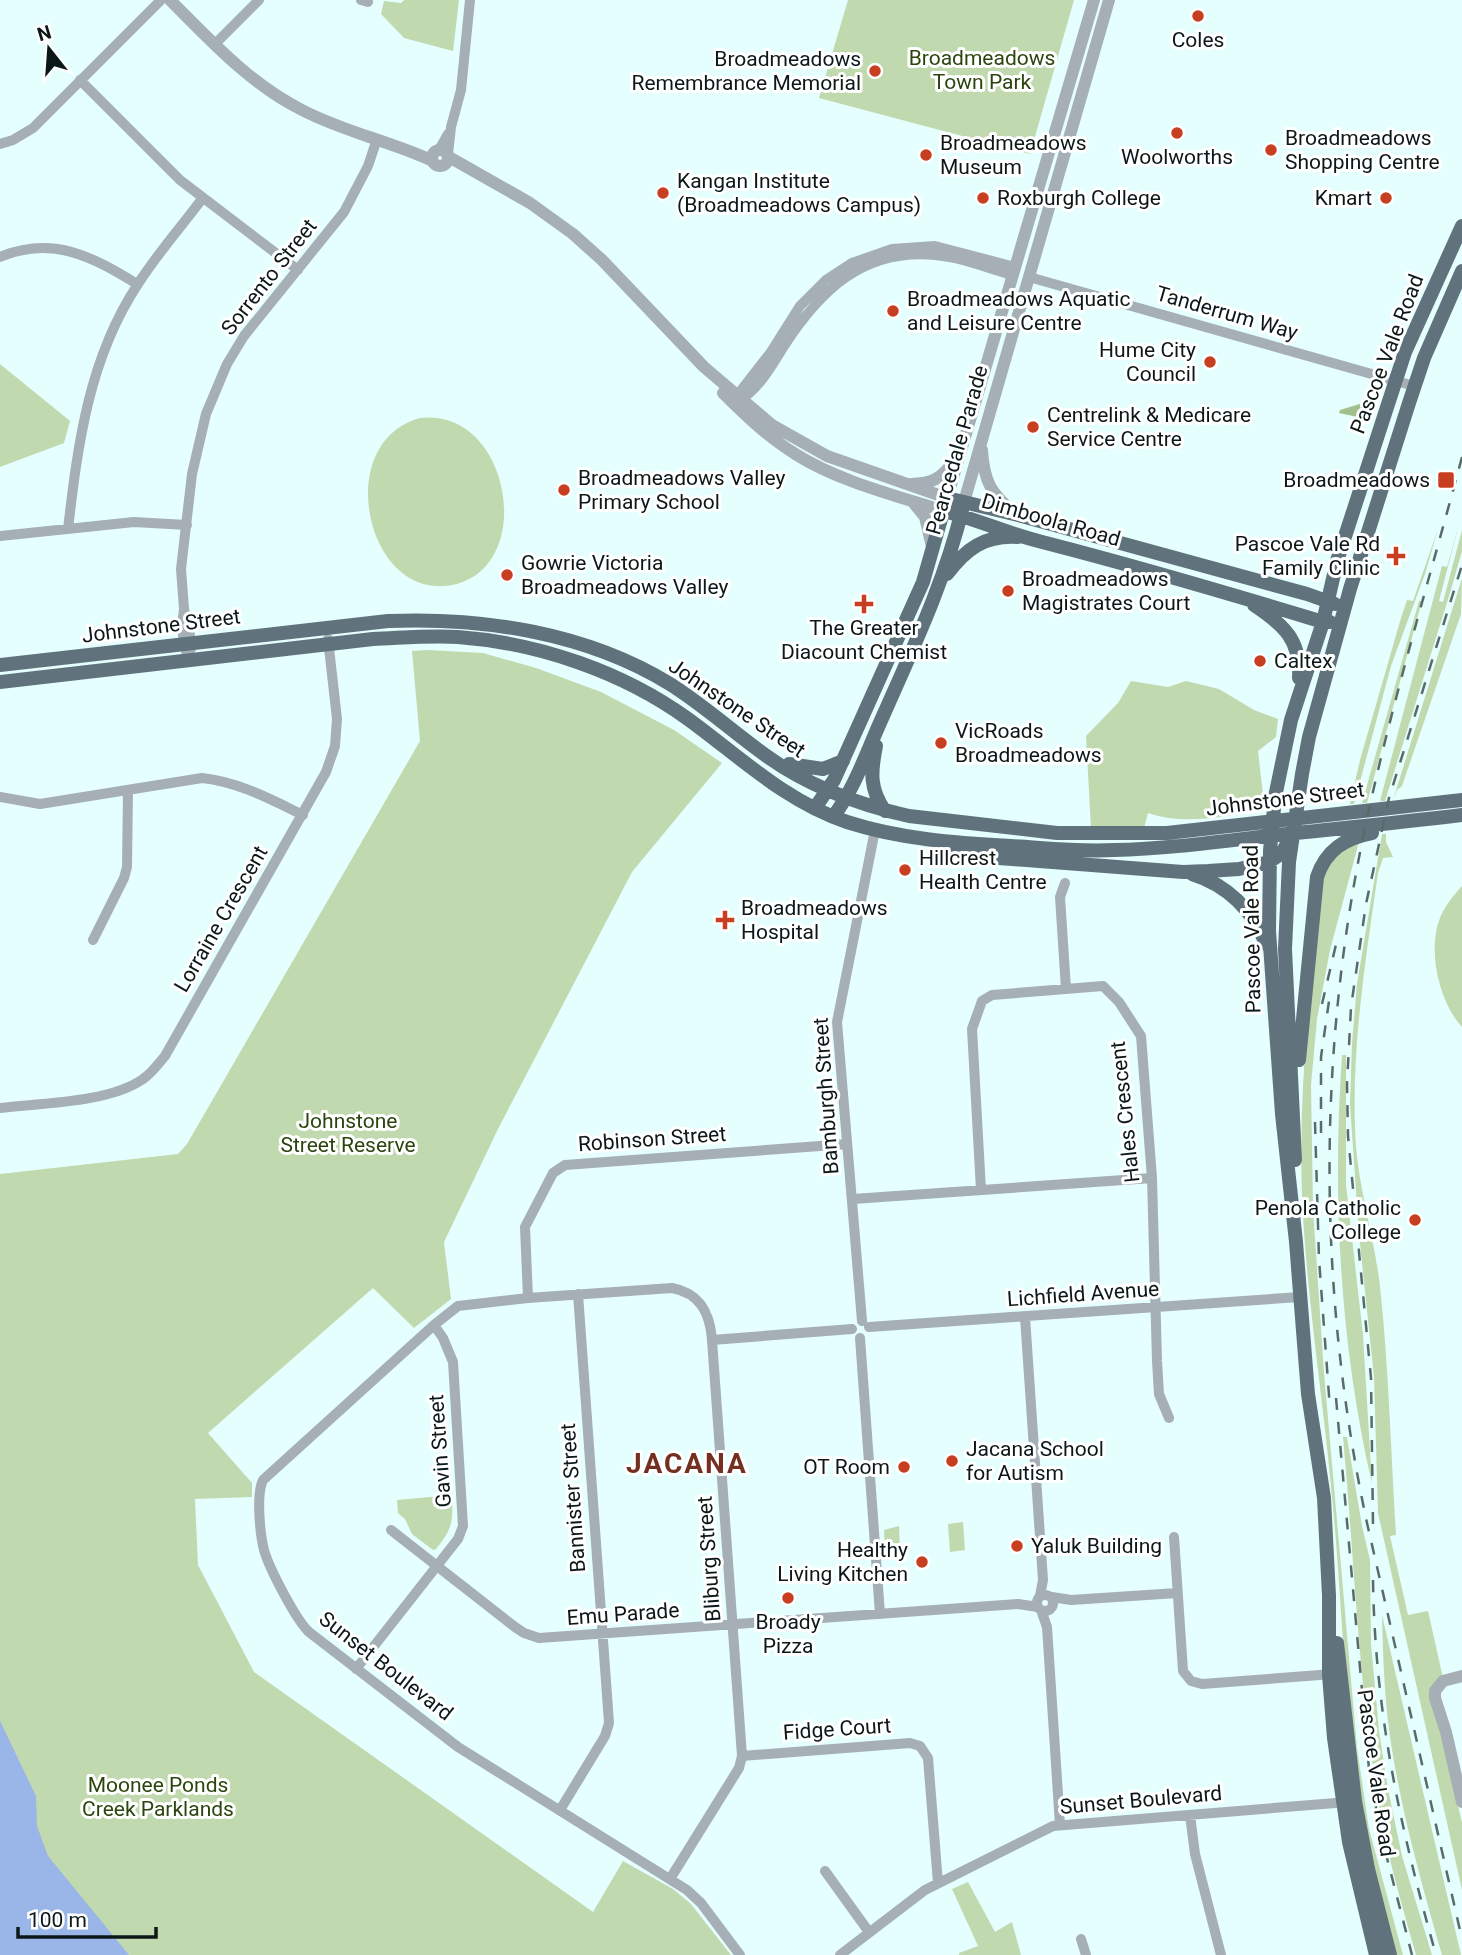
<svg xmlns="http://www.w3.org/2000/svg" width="1462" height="1955" viewBox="0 0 1462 1955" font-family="Roboto,sans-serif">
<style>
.green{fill:#c1d9af}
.forest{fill:#a3c08c}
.water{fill:#9ab5e8}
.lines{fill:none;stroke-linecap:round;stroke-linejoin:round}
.minor{stroke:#a5afb5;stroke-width:10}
.tertiary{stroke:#a5afb5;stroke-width:12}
.primary{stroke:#60737d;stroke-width:14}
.rail{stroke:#5a6a6a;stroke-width:2.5;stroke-dasharray:12 12;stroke-linecap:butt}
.poi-dot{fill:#c83e21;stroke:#fff;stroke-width:2.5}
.labels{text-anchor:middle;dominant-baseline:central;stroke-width:6;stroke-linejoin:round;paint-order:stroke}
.poi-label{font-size:21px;fill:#0c1818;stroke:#fff;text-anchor:start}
.park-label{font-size:21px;fill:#2b450e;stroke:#fff}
.street-label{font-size:21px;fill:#0c1818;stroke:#fff}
.district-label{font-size:28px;font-weight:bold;letter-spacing:2px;fill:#742f21;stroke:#fff}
</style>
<rect width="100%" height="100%" fill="#e5fefe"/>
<path class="green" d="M404,0H459L453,51L404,38L381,14L384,1L401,3Z
M848,0H1074L1030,154L819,98Z
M0,364L70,421L64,443L0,467Z
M420,418C511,407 538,568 452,585C366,602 331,442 420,418Z
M1460,520L1439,601L1443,602L1462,530V551L1450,593L1385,801H1380L1442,566L1447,567Z
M1438,529L1425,574L1391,666L1354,804H1350L1360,760L1401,618L1407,600L1413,601Z
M1462,578L1461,614L1402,786L1397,790L1393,800Z
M1419,601H1422L1367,803H1362Z
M427,650L483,653L536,668L601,692L674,730L722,763L632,872L498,1129L444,1242L451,1299L414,1328L373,1288L208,1433L252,1483V1497L195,1499L198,1565L254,1672L593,1912L623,1861L673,1889L691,1904L731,1955H0V1174L178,1154L187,1144L420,741L412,651Z
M1131,681L1168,687L1186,681L1219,689L1254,710L1278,719L1276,737L1258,751L1263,795L1261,810C1223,816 1186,826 1148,813L1144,828H1091L1086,736L1118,703Z
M1382,834H1386V842L1393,857L1383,858L1378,873C1366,957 1352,1042 1355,1127C1356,1185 1376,1239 1381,1296C1389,1375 1391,1455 1396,1535L1390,1536L1408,1615L1428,1611L1443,1678L1433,1698L1462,1823V1890L1378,1513L1374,1377L1359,1234L1350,1104L1352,1044L1357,984Z
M1360,838L1330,950L1317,1019L1311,1085L1313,1208L1324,1373L1357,1748L1369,1829L1403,1955H1395C1379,1892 1362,1827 1354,1763C1343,1675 1341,1586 1332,1497C1323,1396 1306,1295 1302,1193C1298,1088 1311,983 1321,878L1332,857Z
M1462,886V1027C1439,1002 1427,950 1440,918C1445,906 1453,896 1462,886Z
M1342,1055H1346V1185L1363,1335L1372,1484C1340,1344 1332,1198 1342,1055Z
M1343,1437H1347L1362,1526L1370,1560L1371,1644L1379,1731L1388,1789L1402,1856L1432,1955H1416C1401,1902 1385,1848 1377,1794C1358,1677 1354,1555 1343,1437Z
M452,1495C453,1522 453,1528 436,1549L433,1550L412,1534L405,1519L398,1513L397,1500Z
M963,1522L965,1550L950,1552L948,1524Z
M899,1526L900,1554H894L893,1550L885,1551L884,1530Z
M1382,1615L1461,1955H1442C1421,1882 1399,1804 1389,1729C1384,1691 1383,1653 1382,1615Z
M968,1882L995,1932L1012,1922L1021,1955H959V1953L978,1946L952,1889Z"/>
<path class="forest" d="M1376,399L1367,419L1339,413L1340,410Z"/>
<path class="water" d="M0,1721L36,1796L37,1826L48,1856L129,1955H0Z"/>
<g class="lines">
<path class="minor" d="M361,0L368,2
M215,44L259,0
M80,80L180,180L298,270
M0,144L13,140L33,128L161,0
M439,150L448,134
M448,154L451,127L461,90L470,0
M0,257C53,235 93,257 137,284
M1029,277L1414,386
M735,398L771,352L800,306L826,280L852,263L892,249L935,246L1015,267
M736,402C757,393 772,365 784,346C820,291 863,248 935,255C961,257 987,268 1012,275
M68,529C78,443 89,358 138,284C157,254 181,227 202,199
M0,536L134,522L187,525
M185,612L189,625L191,649
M189,661L184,644L182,626L184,609L181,569L192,474L206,414L227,364L244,336L344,212L368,166L377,139
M0,797L40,804L202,778C239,782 270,799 303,815
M1065,883L1060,897L1066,989
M93,940L124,878L127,867L128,790
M0,1108C41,1103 109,1103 143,1079C152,1073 158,1064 165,1056L326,772L335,746L337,719L328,639
M981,1190L972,1029L982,1001L992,995L1103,986L1119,1002L1141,1036L1152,1178L1157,1361L1159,1394L1169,1418
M853,1199L1152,1178
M528,1298L525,1227L553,1173L565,1165L847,1144
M1025,1317L1043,1580L1040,1596
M862,1321L837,1022L875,830
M869,1327L1300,1297
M860,1338L880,1614
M712,1340L852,1329
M391,1530L515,1627L524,1633L539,1638L1018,1604L1038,1607
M1174,1537L1183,1671L1191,1681L1202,1684L1333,1674
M1037 1603a8 8 0 1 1 16 0a8 8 0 1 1-16 0Z
M1052,1597L1071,1600L1177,1593
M1041,1610L1047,1627L1060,1825
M356,1669L458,1539L463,1526L453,1362L443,1338L434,1325
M742,1756L910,1743L920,1746L928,1758L938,1883
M560,1810L605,1736L609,1723L578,1294
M1190,1815L1195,1854L1221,1955
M825,1871L869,1932
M670,1879L739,1768L742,1756L712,1340C710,1313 700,1293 672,1288L528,1298L458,1306L434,1325L263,1480C256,1494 260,1534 264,1550C269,1568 296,1620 309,1632L458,1747L687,1890L701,1903L740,1955
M1081,1939L1086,1955
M840,1955L925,1890L1053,1826L1348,1802"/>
<path class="tertiary" d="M170,0C211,41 250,84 302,110C344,132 390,141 433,161
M432 158a8 8 0 1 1 16 0a8 8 0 1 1-16 0Z
M449,157L530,203L573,234L602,260L704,367L772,425L827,456L947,498L1094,0
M723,393C746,416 769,438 797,455C838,481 898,496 944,511
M982,450C984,482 991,494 1016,514
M911,484C932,484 942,478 954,461
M912,501L925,517L932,547
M964,502L1109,0
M1462,1676L1443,1681L1435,1691V1698L1446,1732L1462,1802"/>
<path class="primary" d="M944,511C979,520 1011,535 1046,543C1139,567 1231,594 1323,622H1330
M947,574C966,549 984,535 1018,537
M1254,605C1284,625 1301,640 1299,678
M0,665L388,621C484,617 587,633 670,684C705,706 734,733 768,757C809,786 860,805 909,816L1057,833H1167L1462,800
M0,682L373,639C401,638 430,635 458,637C539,643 623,672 688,719C739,756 786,802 847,822C900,839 954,843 1011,846C1045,848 1079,852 1114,850C1165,849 1217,842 1268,836C1333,829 1397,823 1462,815
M876,746C871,771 869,789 885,811
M789,764L823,769L843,761
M815,808L834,780L923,582L947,498L1018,515L1307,594L1335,604
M833,817C856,786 867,751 883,716C913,648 946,579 963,506
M948,845L972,856L1183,872L1208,871L1239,869L1269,862L1282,853L1290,838
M1192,874C1227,885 1253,910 1266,944
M1299,1060L1317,877C1326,850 1345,838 1372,833
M1295,1160L1285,949L1289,862L1302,774L1309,737L1350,589L1409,403L1424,358L1462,271
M1337,1643L1355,1801L1368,1869L1390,1955
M1376,1955L1349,1842L1334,1738L1329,1675V1596L1324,1498L1308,1394L1296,1242L1282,1114L1269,931L1270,851L1275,797L1291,720L1323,622L1337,561L1405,352L1462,226"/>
<path class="rail" d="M1462,457C1426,593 1383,730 1357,868C1317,1084 1321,1308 1367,1523L1462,1939
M1322,1004L1338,936
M1315,1122L1319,1259L1330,1409
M1321,1133V1057L1330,994
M1336,1398L1369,1769L1381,1835L1412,1955
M1373,1524L1371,1378L1348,1136L1347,1084L1351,1007L1366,904L1389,798L1462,565
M1373,1580C1375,1714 1400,1827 1436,1955"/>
</g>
<g class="poi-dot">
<circle cx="1198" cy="16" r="7"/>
<circle cx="875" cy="71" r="7"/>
<circle cx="1177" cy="133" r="7"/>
<circle cx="1271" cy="150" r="7"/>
<circle cx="926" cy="155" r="7"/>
<circle cx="663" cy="193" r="7"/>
<circle cx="983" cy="198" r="7"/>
<circle cx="1386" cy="198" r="7"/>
<circle cx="893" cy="311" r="7"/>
<circle cx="1210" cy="362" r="7"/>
<circle cx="1033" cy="427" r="7"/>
<rect x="1437" y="471" width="18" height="18" rx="3.5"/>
<circle cx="564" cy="490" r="7"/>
<path d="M1392.5 545.5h7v7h7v7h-7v7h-7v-7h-7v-7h7z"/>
<circle cx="507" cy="575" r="7"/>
<circle cx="1008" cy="591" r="7"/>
<path d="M860.5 593.5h7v7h7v7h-7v7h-7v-7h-7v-7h7z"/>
<circle cx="1260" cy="661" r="7"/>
<circle cx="941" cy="743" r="7"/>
<circle cx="905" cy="870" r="7"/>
<path d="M721.5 909.5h7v7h7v7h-7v7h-7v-7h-7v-7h7z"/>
<circle cx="1415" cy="1220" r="7"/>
<circle cx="952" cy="1461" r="7"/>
<circle cx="904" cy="1467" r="7"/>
<circle cx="1017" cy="1546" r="7"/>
<circle cx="922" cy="1562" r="7"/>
<circle cx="788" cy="1598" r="7"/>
</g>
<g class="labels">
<g class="poi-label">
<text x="1198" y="40" text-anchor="middle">Coles</text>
<text x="861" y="59" text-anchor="end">Broadmeadows<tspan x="861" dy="24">Remembrance Memorial</tspan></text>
<text x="1285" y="138">Broadmeadows<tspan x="1285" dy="24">Shopping Centre</tspan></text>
<text x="940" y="143">Broadmeadows<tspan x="940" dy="24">Museum</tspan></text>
<text x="1177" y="157" text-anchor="middle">Woolworths</text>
<text x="677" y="181">Kangan Institute<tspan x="677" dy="24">(Broadmeadows Campus)</tspan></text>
<text x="997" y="198">Roxburgh College</text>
<text x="1372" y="198" text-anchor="end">Kmart</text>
<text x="907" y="299">Broadmeadows Aquatic<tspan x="907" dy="24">and Leisure Centre</tspan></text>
<text x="1196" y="350" text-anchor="end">Hume City<tspan x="1196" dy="24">Council</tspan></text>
<text x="1047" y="415">Centrelink &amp; Medicare<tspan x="1047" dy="24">Service Centre</tspan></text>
<text x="578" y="478">Broadmeadows Valley<tspan x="578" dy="24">Primary School</tspan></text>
<text x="1430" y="480" text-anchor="end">Broadmeadows</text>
<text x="1380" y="544" text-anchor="end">Pascoe Vale Rd<tspan x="1380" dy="24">Family Clinic</tspan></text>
<text x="521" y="563">Gowrie Victoria<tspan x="521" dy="24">Broadmeadows Valley</tspan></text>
<text x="1022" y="579">Broadmeadows<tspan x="1022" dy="24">Magistrates Court</tspan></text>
<text x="864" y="628" text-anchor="middle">The Greater<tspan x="864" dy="24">Diacount Chemist</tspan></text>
<text x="1274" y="661">Caltex</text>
<text x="955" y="731">VicRoads<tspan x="955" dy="24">Broadmeadows</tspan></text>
<text x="919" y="858">Hillcrest<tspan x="919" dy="24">Health Centre</tspan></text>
<text x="741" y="908">Broadmeadows<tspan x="741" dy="24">Hospital</tspan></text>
<text x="1401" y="1208" text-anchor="end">Penola Catholic<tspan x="1401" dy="24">College</tspan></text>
<text x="966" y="1449">Jacana School<tspan x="966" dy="24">for Autism</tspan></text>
<text x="890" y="1467" text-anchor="end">OT Room</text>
<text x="1031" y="1546">Yaluk Building</text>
<text x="908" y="1550" text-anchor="end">Healthy<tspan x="908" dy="24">Living Kitchen</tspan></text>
<text x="788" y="1622" text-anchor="middle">Broady<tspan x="788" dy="24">Pizza</tspan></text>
</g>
<g class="park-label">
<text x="982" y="58">Broadmeadows<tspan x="982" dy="24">Town Park</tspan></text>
<text x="348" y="1121">Johnstone<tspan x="348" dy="24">Street Reserve</tspan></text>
<text x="158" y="1785">Moonee Ponds<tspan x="158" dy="24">Creek Parklands</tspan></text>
</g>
<g class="street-label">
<text transform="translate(269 277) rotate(-52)">Sorrento Street</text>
<text transform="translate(1227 313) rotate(16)">Tanderrum Way</text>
<text transform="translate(1387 354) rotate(-69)">Pascoe Vale Road</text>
<text transform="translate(957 450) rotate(-74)">Pearcedale Parade</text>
<text transform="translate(1051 520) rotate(16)">Dimboola Road</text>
<text transform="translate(161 626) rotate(-7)">Johnstone Street</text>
<text transform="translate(737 708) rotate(34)">Johnstone Street</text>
<text transform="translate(1285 799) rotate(-7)">Johnstone Street</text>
<text transform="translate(221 919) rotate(-60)">Lorraine Crescent</text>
<text transform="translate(1252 929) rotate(-91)">Pascoe Vale Road</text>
<text transform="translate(826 1096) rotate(-94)">Bamburgh Street</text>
<text transform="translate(1125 1112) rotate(-96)">Hales Crescent</text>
<text transform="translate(652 1139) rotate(-4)">Robinson Street</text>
<text transform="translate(1083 1294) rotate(-4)">Lichfield Avenue</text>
<text transform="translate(440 1451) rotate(-94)">Gavin Street</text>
<text transform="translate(573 1498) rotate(-94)">Bannister Street</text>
<text transform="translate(709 1559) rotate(-94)">Bliburg Street</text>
<text transform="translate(623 1614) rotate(-4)">Emu Parade</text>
<text transform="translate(386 1666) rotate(38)">Sunset Boulevard</text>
<text transform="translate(837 1729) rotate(-4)">Fidge Court</text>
<text transform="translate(1376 1773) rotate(82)">Pascoe Vale Road</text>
<text transform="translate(1141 1800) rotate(-5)">Sunset Boulevard</text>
</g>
<g class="district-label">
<text x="687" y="1463">JACANA</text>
</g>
</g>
<g transform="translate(49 49) rotate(343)" stroke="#ffffff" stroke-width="5" paint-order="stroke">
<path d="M0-5L12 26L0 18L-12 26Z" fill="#0c1818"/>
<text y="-10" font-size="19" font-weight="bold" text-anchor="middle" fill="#0c1818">N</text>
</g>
<path d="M18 1927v10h138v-10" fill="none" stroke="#0c1818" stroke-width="3.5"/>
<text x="28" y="1927" font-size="21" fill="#0c1818" stroke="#ffffff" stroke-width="5" paint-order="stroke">100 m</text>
</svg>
